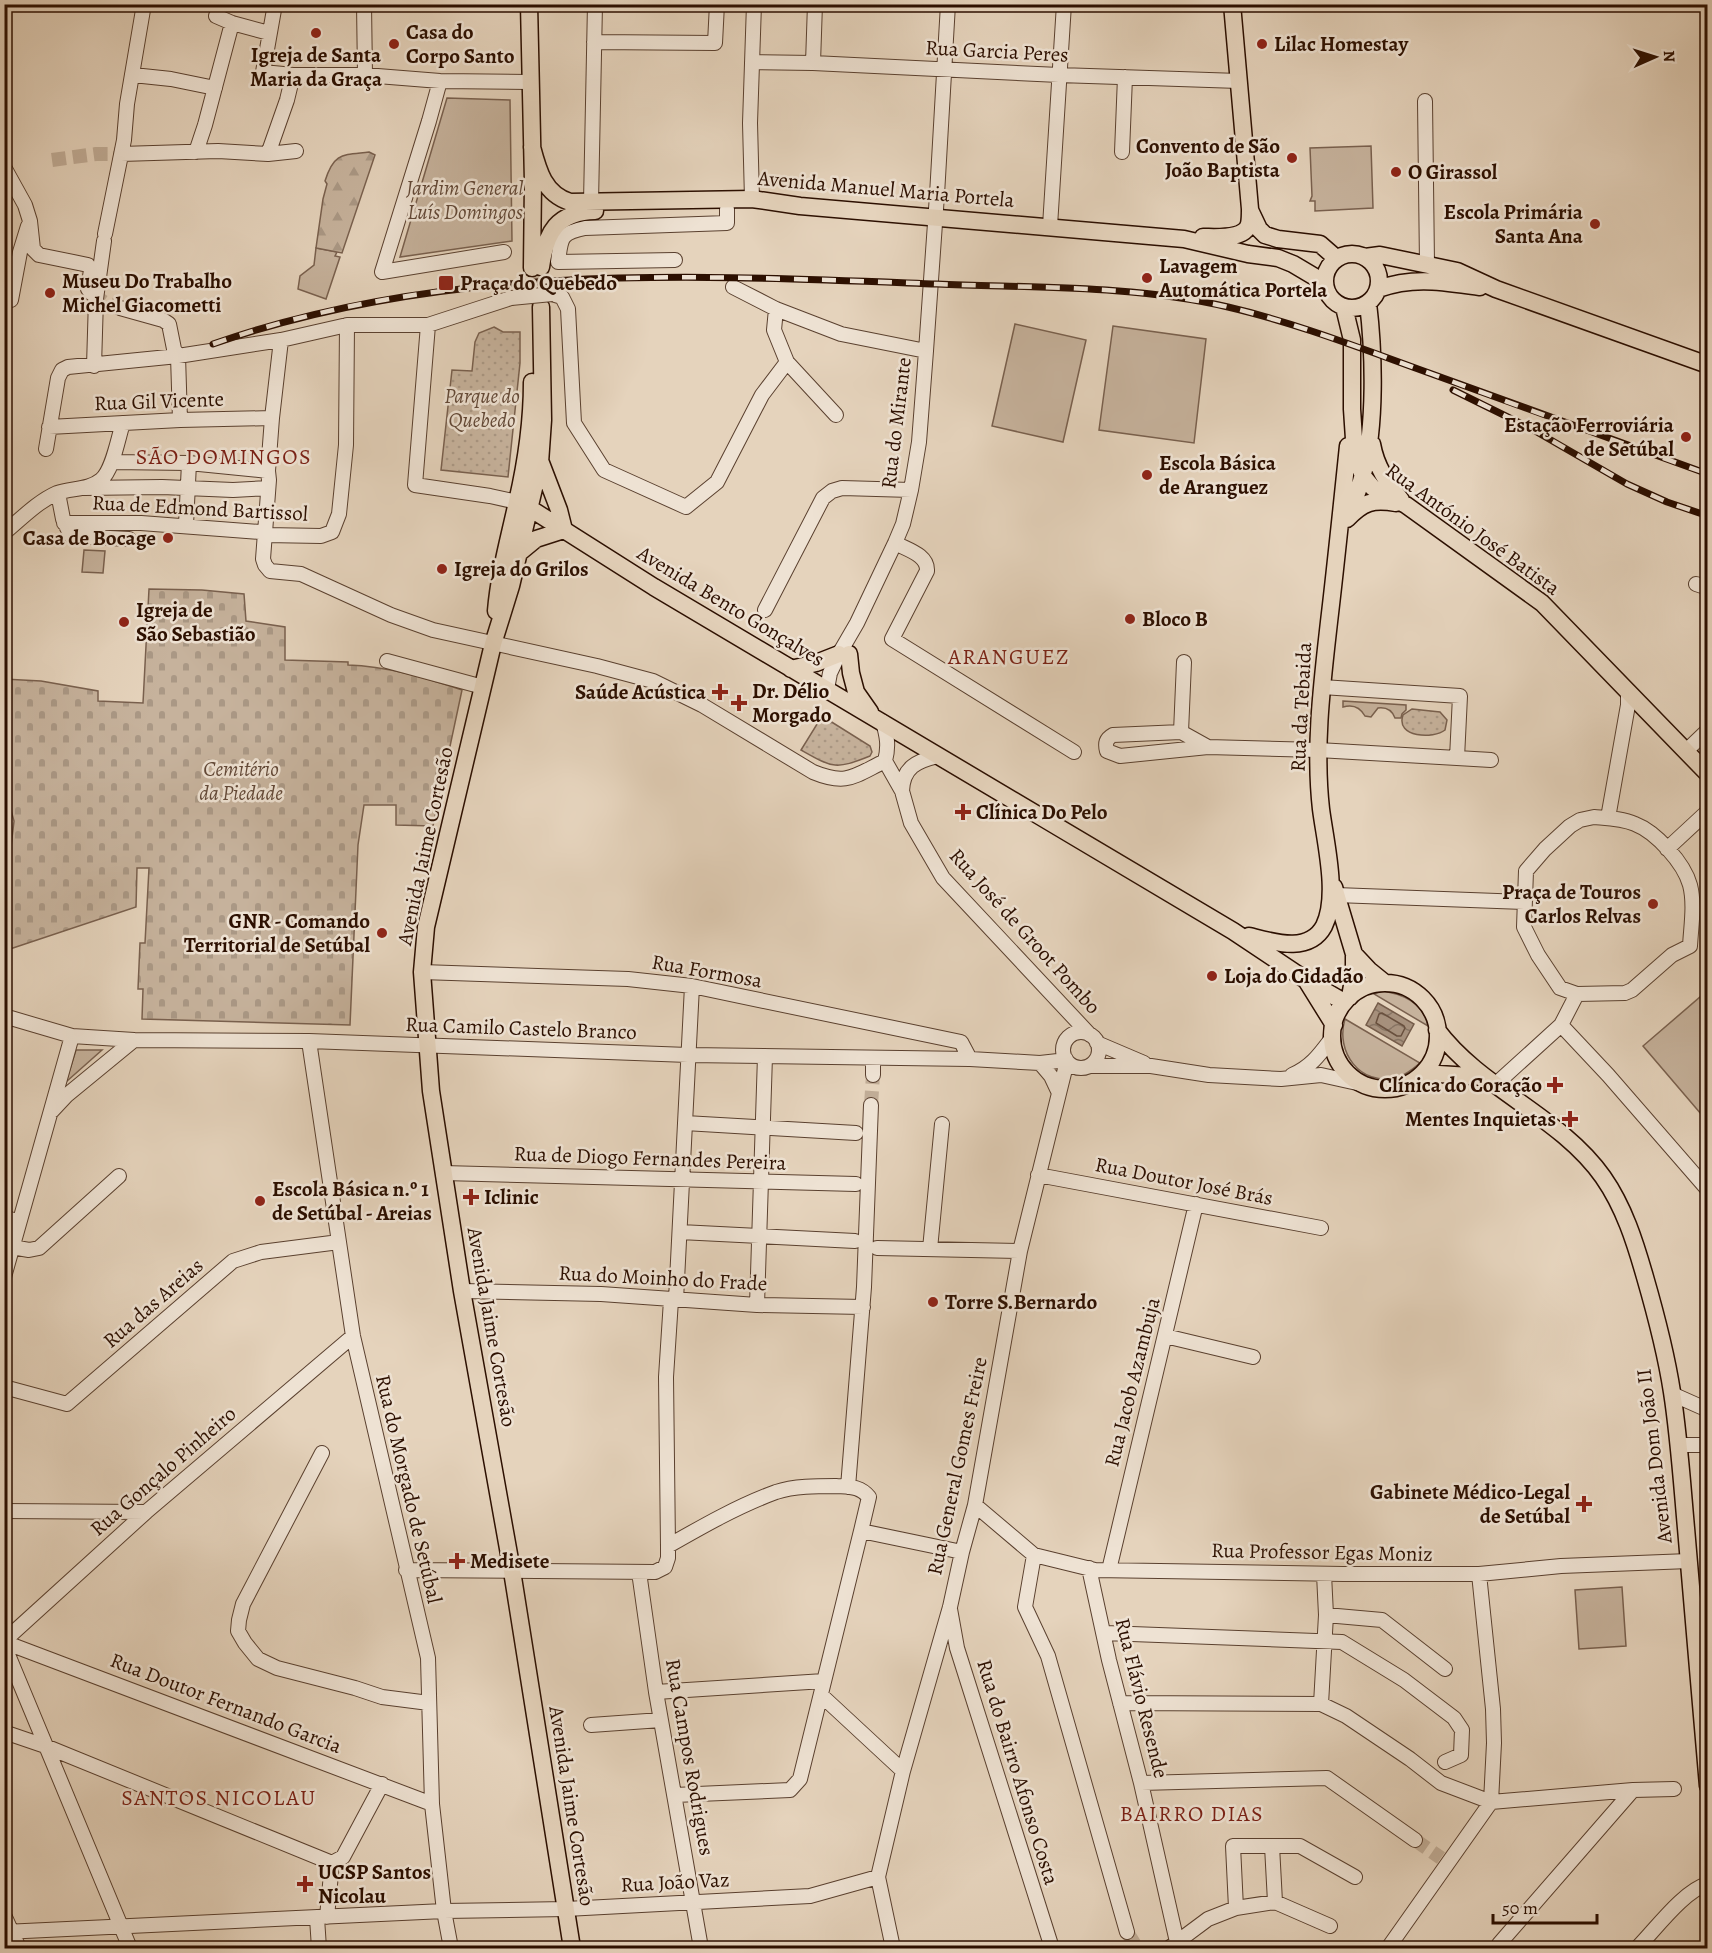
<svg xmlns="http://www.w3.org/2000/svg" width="1712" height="1953" viewBox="0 0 1712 1953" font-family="Alegreya,serif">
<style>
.green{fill:#c6b29c;stroke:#79604e;stroke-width:1.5}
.forest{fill:url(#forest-firs);stroke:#79604e;stroke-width:1.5}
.cemetery{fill:url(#cemetery-stones);stroke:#79604e;stroke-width:1.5}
.park{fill:url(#park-dots);stroke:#79604e;stroke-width:1.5}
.water{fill:url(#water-waves);stroke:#755c4a;stroke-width:1.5}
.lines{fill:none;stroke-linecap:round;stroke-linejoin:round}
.shore{stroke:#69503e;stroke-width:1.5}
.minor-tunnel{stroke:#c0ac96;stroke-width:14;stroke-dasharray:14 7;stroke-linecap:butt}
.major-tunnel{stroke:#c0ac96;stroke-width:16;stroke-dasharray:16 8;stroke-linecap:butt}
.minor-casing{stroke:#5a402f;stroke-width:16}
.major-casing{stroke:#2c0f00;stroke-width:19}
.minor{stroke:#eee2d3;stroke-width:14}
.major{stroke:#e5d3bc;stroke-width:16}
.rail-casing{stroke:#2c0f00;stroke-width:7}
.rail{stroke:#eee2d3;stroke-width:4.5;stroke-dasharray:14;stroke-linecap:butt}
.minor-bridge-casing{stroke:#5a402f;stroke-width:16;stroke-linecap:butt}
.minor-bridge{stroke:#eee2d3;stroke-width:14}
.poi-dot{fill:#8f2418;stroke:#eee2d3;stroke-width:2}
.labels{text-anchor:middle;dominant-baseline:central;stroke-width:5;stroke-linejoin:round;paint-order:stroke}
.poi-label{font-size:21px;font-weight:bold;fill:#2c0f00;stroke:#eee2d3;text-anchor:start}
.street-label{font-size:21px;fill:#2c0f00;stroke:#eee2d3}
.park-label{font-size:21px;font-style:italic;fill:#624837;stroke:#eee2d3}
.neighbourhood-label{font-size:22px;letter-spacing:1.5px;fill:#7a1f14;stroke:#eee2d3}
</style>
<defs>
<pattern id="forest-firs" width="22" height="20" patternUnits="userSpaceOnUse" patternTransform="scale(1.5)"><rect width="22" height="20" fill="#c6b29c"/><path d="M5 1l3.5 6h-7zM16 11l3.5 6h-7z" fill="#aa9885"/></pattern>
<pattern id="cemetery-stones" width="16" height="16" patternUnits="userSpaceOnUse" patternTransform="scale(1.5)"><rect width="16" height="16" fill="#c6b29c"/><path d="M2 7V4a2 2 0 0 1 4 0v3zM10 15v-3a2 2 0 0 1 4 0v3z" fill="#aa9885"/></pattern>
<pattern id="park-dots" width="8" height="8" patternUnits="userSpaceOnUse" patternTransform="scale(1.5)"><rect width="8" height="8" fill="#c6b29c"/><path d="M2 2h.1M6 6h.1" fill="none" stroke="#aa9885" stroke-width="1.8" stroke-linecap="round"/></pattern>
<pattern id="water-waves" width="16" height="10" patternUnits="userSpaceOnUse" patternTransform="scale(1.5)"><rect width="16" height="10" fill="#a6907c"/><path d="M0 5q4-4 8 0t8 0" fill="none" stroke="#877463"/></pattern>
</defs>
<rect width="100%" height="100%" fill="#e5d3bc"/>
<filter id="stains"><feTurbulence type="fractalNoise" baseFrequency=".00333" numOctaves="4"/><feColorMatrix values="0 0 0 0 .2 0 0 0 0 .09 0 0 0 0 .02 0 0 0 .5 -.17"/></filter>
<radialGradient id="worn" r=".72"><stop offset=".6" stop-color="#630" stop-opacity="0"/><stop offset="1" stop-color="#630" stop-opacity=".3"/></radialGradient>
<path class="green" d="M447,98L510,100L512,241L400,257Z
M1371,146L1373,208L1315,211V201H1310L1312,196L1310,148Z
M316,248L337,252L335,256L340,257L326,299L298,289L300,276L314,265Z
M1015,324L1086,340L1063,442L992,426Z
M1113,326L1206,339L1194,443L1099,430Z
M84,550L105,551L103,573L82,572Z
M1343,701L1406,705V710L1402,714L1401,718H1395C1392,710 1386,707 1378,708L1371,717L1365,716C1360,707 1353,704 1343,707Z
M1382,991C1404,994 1423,1003 1428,1026L1374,994Z
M1707,991V1121L1643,1046Z
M1345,1019L1420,1063C1413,1069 1406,1075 1396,1078C1360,1086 1335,1052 1345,1019Z
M76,1050H102L66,1082Z
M1622,1587L1626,1646L1579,1649L1575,1590Z"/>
<path class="forest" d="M369,152L375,155L342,253L316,248L323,199L327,184L325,181C334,152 343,155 369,152Z"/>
<path class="cemetery" d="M149,589L202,590L244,594L246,621L285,627V660L348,662V665C387,666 425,678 462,690L433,826L396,825V805H364L358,845L350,1025L142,1019L143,989H138L140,943H145L149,868H137L136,907L7,950L5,941L4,906L14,821L5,789L4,679L41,681L98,691V701L143,703Z"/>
<path class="park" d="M494,327L503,332H520V363L508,477L441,470L452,370L472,371L475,342L479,333Z
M1412,709L1440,712L1447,720L1445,730C1434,739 1395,738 1403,715Z
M822,716L870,746L872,752L870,756C835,770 833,768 801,750Z"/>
<path class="water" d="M1378,1003L1414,1024L1402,1046L1366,1025Z"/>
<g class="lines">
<path class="shore" d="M1382,1013L1404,1026L1405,1028L1401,1036H1397L1376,1023L1379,1014Z"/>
<path class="minor-tunnel" d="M52,160L96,154H121
M92,294L104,302L120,308
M871,1105L873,1075
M1415,1840L1441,1858
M1127,1932L1137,1948"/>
<path class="major-tunnel" d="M541,307V267"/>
<g class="minor-casing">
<path id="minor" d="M275,4L263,72L293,75H365L440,81L529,82
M364,4L365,75
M216,16L232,23L269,33
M594,42L715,43L717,4
M752,62L813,63L1059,75L1239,81
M813,63L815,4
M133,75L171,79L215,88
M440,81L429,121L382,272L504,252
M1425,101L1427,264
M196,152L205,125L232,23
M1122,152L1125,77
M121,154L218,151L268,154L296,151
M268,154L287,100L293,75
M4,167L25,205L30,221L33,249L39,255L88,265L91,270L88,289L92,294
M752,199L750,123L754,4
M591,202L595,4
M1050,226L1064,4
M105,234L124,140L127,104L144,4
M675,260L558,262C561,238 560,233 585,228L727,223V209
M733,287L776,309L841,334L926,351
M552,294L562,297L568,309L574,423L604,470L686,507L717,482L762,395L787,362
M511,298L428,325L415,485L490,496L517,502
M11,300L20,252L28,226
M120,308L163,320L169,324L174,349L178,356L180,420
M776,309L774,330L787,362L836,415
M281,340L272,418L268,471L269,480L263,559L265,565L270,571L301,574L391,615L433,630L597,666L653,681L702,705L813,772C847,786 854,776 885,761
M94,366L96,299L104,241
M49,427L180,420L272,418
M46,449L58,378L62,370L68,367L178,356L281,340L347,325H428
M112,462L189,463L268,471
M84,488L162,487L233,490L268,488
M58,493L63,519L71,536L129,539
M64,523H141L260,532L266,535L321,536L332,532L339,514L346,445L347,325
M186,525L189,463
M4,533C21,519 37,502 57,493C71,488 89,490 101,480C113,470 118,438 123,423
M895,543C908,550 928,555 927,571L892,639L1074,752
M1696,584L1708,588
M765,610L823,498L832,491L842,488L911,490
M387,661L483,687
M827,689L830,673L839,654L857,623L895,543L903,524L911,490L919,442L926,351L937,195L948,4
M883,722C887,736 889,746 885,761L902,791L911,823L943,878L1090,1035
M1181,732L1184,662
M1208,747L1181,732L1113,735C1106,739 1105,743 1107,751L1120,756L1208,747L1318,750L1457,758L1460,696L1322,687
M1686,751L1708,730
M1457,758L1491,760
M902,791C903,767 917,761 938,756
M1594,817C1607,818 1622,818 1635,824C1656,832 1684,863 1690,885C1695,904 1691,927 1690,946L1672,955L1632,990L1625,993L1577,994L1560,988L1538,955L1524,927L1526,871L1545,849L1570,826L1580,820Z
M1608,818L1628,705V692
M1667,849L1708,811
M1336,895L1524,902
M422,972L628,979L692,986L961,1042L970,1059
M4,1016L72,1036L134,1040L309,1041L688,1055L970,1059L1040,1063L1058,1061L1066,1059
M1561,1025L1608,1075L1708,1190
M1063 1050a18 18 0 1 1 36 0a18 18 0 1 1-36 0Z
M309,1041L353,1336L428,1658L432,1804L444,1911L451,1948
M1097,1043L1144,1063
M1040,1063L1051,1076L1059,1093
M1089,1066H1151L1209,1075L1281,1079L1321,1075L1366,1085
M873,1075V1059
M1292,1075C1311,1067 1320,1054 1332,1038
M1496,1084L1561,1025L1577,994
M52,1111L67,1095L134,1040
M685,1123L856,1133
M443,1173L856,1184
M1038,1175L1321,1228
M4,1217L19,1222
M680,1232L855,1241
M12,1247L29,1250L39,1248L119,1176
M877,1248L1020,1251
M930,1249L942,1124
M4,1277L72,1036
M462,1291L601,1294L757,1305L863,1307
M676,1300L692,986
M757,1305L765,1056
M1165,1336L1253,1357
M4,1387L67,1404L233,1261L261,1252L339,1242
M1672,1394L1708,1410
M1678,1445H1708
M322,1453L243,1604L239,1620L238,1631L245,1643L258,1659L277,1668L355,1688L382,1697L429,1703
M848,1487L864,1287L871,1105
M975,1505L1034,1555L1095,1570L1343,1574H1479L1561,1566L1689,1561
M4,1511L146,1512
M668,1546C703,1526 738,1506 776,1492C794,1486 817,1486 836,1486C850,1487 860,1486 869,1497L861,1531
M1034,1555L1025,1607L1048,1656L1127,1932
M1089,1568L1109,1660L1141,1783L1177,1942
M406,1570L655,1572L665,1567L668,1558V1546L666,1377L671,1300
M1109,1570L1196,1204
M639,1572L656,1692L701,1948
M1324,1574L1326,1615L1321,1704L1346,1716L1410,1759L1441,1783L1491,1802L1633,1790L1674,1789
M1479,1574L1493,1709L1494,1743L1491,1802
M950,1609L957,1648L1052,1948
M1326,1615L1382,1620L1445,1669
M1105,1633L1342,1642L1404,1680L1454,1718L1462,1730L1461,1755L1445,1762
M4,1641L146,1512L353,1336
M4,1642L432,1804
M4,1645L130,1948
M656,1692L824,1681
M821,1695L903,1771
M1120,1703L1321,1704
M591,1725L661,1720
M4,1732L45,1746L332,1863
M1141,1783L1327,1778L1415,1840
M675,1795L790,1790L800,1779L861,1531L962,1552
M1272,1846L1275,1902
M1236,1908L1233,1846H1300L1355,1877
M4,1915L19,1948
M327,1917L332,1863L343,1857L382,1784
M317,1918L319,1948
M4,1932L444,1911L566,1909L810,1896L878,1877
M893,1948L878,1877L903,1771L950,1607L962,1552L975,1505L1020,1251L1067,1061
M1169,1948L1208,1919L1236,1908L1275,1902L1330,1926
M1388,1948L1491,1802
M1504,1948L1499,1944L1633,1790
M1637,1948C1655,1930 1684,1890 1708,1884"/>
</g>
<g class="major-casing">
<path id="major" d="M529,4L533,182L532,268
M532,147C538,170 544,194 570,202L752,199L800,206L1184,239L1248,254L1278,258L1293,264L1325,283
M1250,210L1259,229L1265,235L1278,239L1320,244L1336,258
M1203,237C1216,237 1245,240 1249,224C1250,220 1250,214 1250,209L1232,4
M1325 281a27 27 0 1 1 54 0a27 27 0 1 1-54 0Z
M1365,257L1380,255L1457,271L1496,289L1708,365
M541,267C546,232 557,212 595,211
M1378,289C1414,276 1443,282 1480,287
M541,307L543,420L540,463L511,586L493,644L426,927L422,972L431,1091L462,1291L512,1571L572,1948
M1344,307L1352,340V409L1355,454L1363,476L1373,488L1406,505L1542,603L1708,774
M1372,444C1376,467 1387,482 1401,500
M541,463L559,510L564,530
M517,502L531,509L654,587L1233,931L1306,980L1344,1002
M1347,517C1353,503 1360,488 1363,474C1376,425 1374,353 1368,303
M1347,519C1363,502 1373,499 1396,503
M519,553L536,539L564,530
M496,611C499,574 509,539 517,502C526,463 532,422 532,382
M849,654L851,673L856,692L870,712
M791,669L816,663L839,654
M1334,887L1354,954V974L1350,997
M1249,936C1273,942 1309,954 1324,926C1339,896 1325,841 1321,809C1314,747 1322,684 1329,622C1336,563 1342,504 1348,446
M1354,954L1369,970L1385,983
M1306,980L1334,1025
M1332 1036a53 53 0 1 1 106 0a53 53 0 1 1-106 0Z
M1437,1030C1481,1089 1560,1116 1603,1177C1624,1207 1635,1242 1645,1277C1656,1315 1666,1353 1672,1392C1679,1437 1682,1483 1686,1528C1694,1614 1701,1700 1708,1786
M1423,1073L1485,1077"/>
</g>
<use href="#minor" class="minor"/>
<use href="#major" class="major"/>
<g class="rail-casing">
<path id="rail" d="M213,344C447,262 693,275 937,284C1033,288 1134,285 1228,307C1297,323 1365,350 1432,374C1524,408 1616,441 1708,474
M1453,390L1530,428L1627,484L1667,502L1708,516
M4,458L7,455"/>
</g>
<use href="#rail" class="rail"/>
<g class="minor-bridge-casing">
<path id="minor-bridge" d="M511,298L552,294"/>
</g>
<use href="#minor-bridge" class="minor-bridge"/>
</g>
<g class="poi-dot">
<circle cx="316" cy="33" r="6"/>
<circle cx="394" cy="44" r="6"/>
<circle cx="1262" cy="44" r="6"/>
<circle cx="1292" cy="158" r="6"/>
<circle cx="1396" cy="172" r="6"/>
<circle cx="1595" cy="224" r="6"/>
<circle cx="1147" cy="278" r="6"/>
<rect x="438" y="275" width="16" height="16" rx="3"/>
<circle cx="50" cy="293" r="6"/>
<circle cx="1686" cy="437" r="6"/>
<circle cx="1147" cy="475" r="6"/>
<circle cx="168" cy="538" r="6"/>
<circle cx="442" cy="569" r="6"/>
<circle cx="1130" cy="619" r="6"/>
<circle cx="124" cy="622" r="6"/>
<path d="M717 683h6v6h6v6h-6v6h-6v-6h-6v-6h6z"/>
<path d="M736 694h6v6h6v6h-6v6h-6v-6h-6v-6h6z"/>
<path d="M960 803h6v6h6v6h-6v6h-6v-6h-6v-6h6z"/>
<circle cx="1653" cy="904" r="6"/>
<circle cx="382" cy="933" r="6"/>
<circle cx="1212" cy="976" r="6"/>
<path d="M1552 1076h6v6h6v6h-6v6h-6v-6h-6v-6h6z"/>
<path d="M1567 1110h6v6h6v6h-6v6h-6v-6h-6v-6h6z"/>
<path d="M468 1188h6v6h6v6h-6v6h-6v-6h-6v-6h6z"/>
<circle cx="260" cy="1201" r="6"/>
<circle cx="933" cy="1302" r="6"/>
<path d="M1581 1495h6v6h6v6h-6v6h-6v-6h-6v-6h6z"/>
<path d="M454 1552h6v6h6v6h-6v6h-6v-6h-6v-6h6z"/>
<path d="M302 1875h6v6h6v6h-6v6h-6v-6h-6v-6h6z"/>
</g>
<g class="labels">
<g class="poi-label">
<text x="406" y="32">Casa do<tspan x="406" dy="24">Corpo Santo</tspan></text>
<text x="1274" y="44">Lilac Homestay</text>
<text x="316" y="55" text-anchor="middle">Igreja de Santa<tspan x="316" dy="24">Maria da Graça</tspan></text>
<text x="1280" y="146" text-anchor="end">Convento de São<tspan x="1280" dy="24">João Baptista</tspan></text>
<text x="1408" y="172">O Girassol</text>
<text x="1583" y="212" text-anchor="end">Escola Primária<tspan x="1583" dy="24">Santa Ana</tspan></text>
<text x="1159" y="266">Lavagem<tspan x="1159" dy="24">Automática Portela</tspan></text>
<text x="62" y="281">Museu Do Trabalho<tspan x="62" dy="24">Michel Giacometti</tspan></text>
<text x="460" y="283">Praça do Quebedo</text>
<text x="1674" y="425" text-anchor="end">Estação Ferroviária<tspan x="1674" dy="24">de Setúbal</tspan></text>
<text x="1159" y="463">Escola Básica<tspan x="1159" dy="24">de Aranguez</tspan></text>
<text x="156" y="538" text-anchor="end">Casa de Bocage</text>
<text x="454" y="569">Igreja do Grilos</text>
<text x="136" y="610">Igreja de<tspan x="136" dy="24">São Sebastião</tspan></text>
<text x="1142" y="619">Bloco B</text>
<text x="752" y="691">Dr. Délio<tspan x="752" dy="24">Morgado</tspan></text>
<text x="706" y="692" text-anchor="end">Saúde Acústica</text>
<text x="976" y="812">Clínica Do Pelo</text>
<text x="1641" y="892" text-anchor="end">Praça de Touros<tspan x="1641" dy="24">Carlos Relvas</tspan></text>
<text x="370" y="921" text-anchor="end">GNR - Comando<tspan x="370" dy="24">Territorial de Setúbal</tspan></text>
<text x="1224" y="976">Loja do Cidadão</text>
<text x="1542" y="1085" text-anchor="end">Clínica do Coração</text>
<text x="1556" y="1119" text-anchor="end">Mentes Inquietas</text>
<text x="272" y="1189">Escola Básica n.º 1<tspan x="272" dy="24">de Setúbal - Areias</tspan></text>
<text x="484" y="1197">Iclinic</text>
<text x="945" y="1302">Torre S.Bernardo</text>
<text x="1570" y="1492" text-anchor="end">Gabinete Médico-Legal<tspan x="1570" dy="24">de Setúbal</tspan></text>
<text x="470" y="1561">Medisete</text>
<text x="318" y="1872">UCSP Santos<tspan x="318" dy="24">Nicolau</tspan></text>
</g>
<g class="street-label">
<text transform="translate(997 51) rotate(3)">Rua Garcia Peres</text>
<text transform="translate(886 189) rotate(5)">Avenida Manuel Maria Portela</text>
<text transform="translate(159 401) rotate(-2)">Rua Gil Vicente</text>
<text transform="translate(896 423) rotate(-83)">Rua do Mirante</text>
<text transform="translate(200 508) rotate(3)">Rua de Edmond Bartissol</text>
<text transform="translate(1473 529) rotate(36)">Rua António José Batista</text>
<text transform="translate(731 606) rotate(31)">Avenida Bento Gonçalves</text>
<text transform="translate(1301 707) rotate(-87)">Rua da Tebaida</text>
<text transform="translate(425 846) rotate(-78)">Avenida Jaime Cortesão</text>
<text transform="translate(1025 931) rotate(48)">Rua José de Groot Pombo</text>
<text transform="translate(707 971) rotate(10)">Rua Formosa</text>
<text transform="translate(521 1028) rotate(2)">Rua Camilo Castelo Branco</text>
<text transform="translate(650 1158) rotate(2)">Rua de Diogo Fernandes Pereira</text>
<text transform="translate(1184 1181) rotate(11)">Rua Doutor José Brás</text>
<text transform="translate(663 1278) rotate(3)">Rua do Moinho do Frade</text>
<text transform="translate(153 1303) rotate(-41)">Rua das Areias</text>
<text transform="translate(492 1327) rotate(80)">Avenida Jaime Cortesão</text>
<text transform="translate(1132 1382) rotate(-76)">Rua Jacob Azambuja</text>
<text transform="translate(1654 1456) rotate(-97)">Avenida Dom João II</text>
<text transform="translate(957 1466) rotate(-78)">Rua General Gomes Freire</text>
<text transform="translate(163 1471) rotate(-41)">Rua Gonçalo Pinheiro</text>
<text transform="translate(409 1489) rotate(77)">Rua do Morgado de Setúbal</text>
<text transform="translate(1322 1552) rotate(1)">Rua Professor Egas Moniz</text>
<text transform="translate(1142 1698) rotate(76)">Rua Flávio Resende</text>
<text transform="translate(226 1703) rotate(21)">Rua Doutor Fernando Garcia</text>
<text transform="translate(690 1757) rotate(80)">Rua Campos Rodrigues</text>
<text transform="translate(1018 1772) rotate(73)">Rua do Bairro Afonso Costa</text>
<text transform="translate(572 1806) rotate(81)">Avenida Jaime Cortesão</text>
<text transform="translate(675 1882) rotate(-3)">Rua João Vaz</text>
</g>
<g class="park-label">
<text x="465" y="188">Jardim General<tspan x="465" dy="24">Luís Domingos</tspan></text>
<text x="482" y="396">Parque do<tspan x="482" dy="24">Quebedo</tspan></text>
<text x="241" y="769">Cemitério<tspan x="241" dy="24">da Piedade</tspan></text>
</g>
<g class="neighbourhood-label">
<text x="224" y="457">SÃO DOMINGOS</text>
<text x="1009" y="657">ARANGUEZ</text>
<text x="219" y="1798">SANTOS NICOLAU</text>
<text x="1192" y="1814">BAIRRO DIAS</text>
</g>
</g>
<rect width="1712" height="1953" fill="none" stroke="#e5d3bc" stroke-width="24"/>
<rect x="6" y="6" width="1700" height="1941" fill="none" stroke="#2c0f00" stroke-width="3"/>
<rect x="12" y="12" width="1688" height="1929" fill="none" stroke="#2c0f00" stroke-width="1.5"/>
<g transform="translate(1655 57) rotate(87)" stroke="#eee2d3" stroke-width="4.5" paint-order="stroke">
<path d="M0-4.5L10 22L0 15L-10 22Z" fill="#2c0f00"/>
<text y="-9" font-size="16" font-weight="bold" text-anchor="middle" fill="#2c0f00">N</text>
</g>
<path d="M1493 1914v9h104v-9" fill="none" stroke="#2c0f00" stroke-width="3"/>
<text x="1502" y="1914" font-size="18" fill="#2c0f00" stroke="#eee2d3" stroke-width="4.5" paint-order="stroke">50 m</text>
<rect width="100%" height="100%" filter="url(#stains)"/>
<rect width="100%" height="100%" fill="url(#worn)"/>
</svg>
